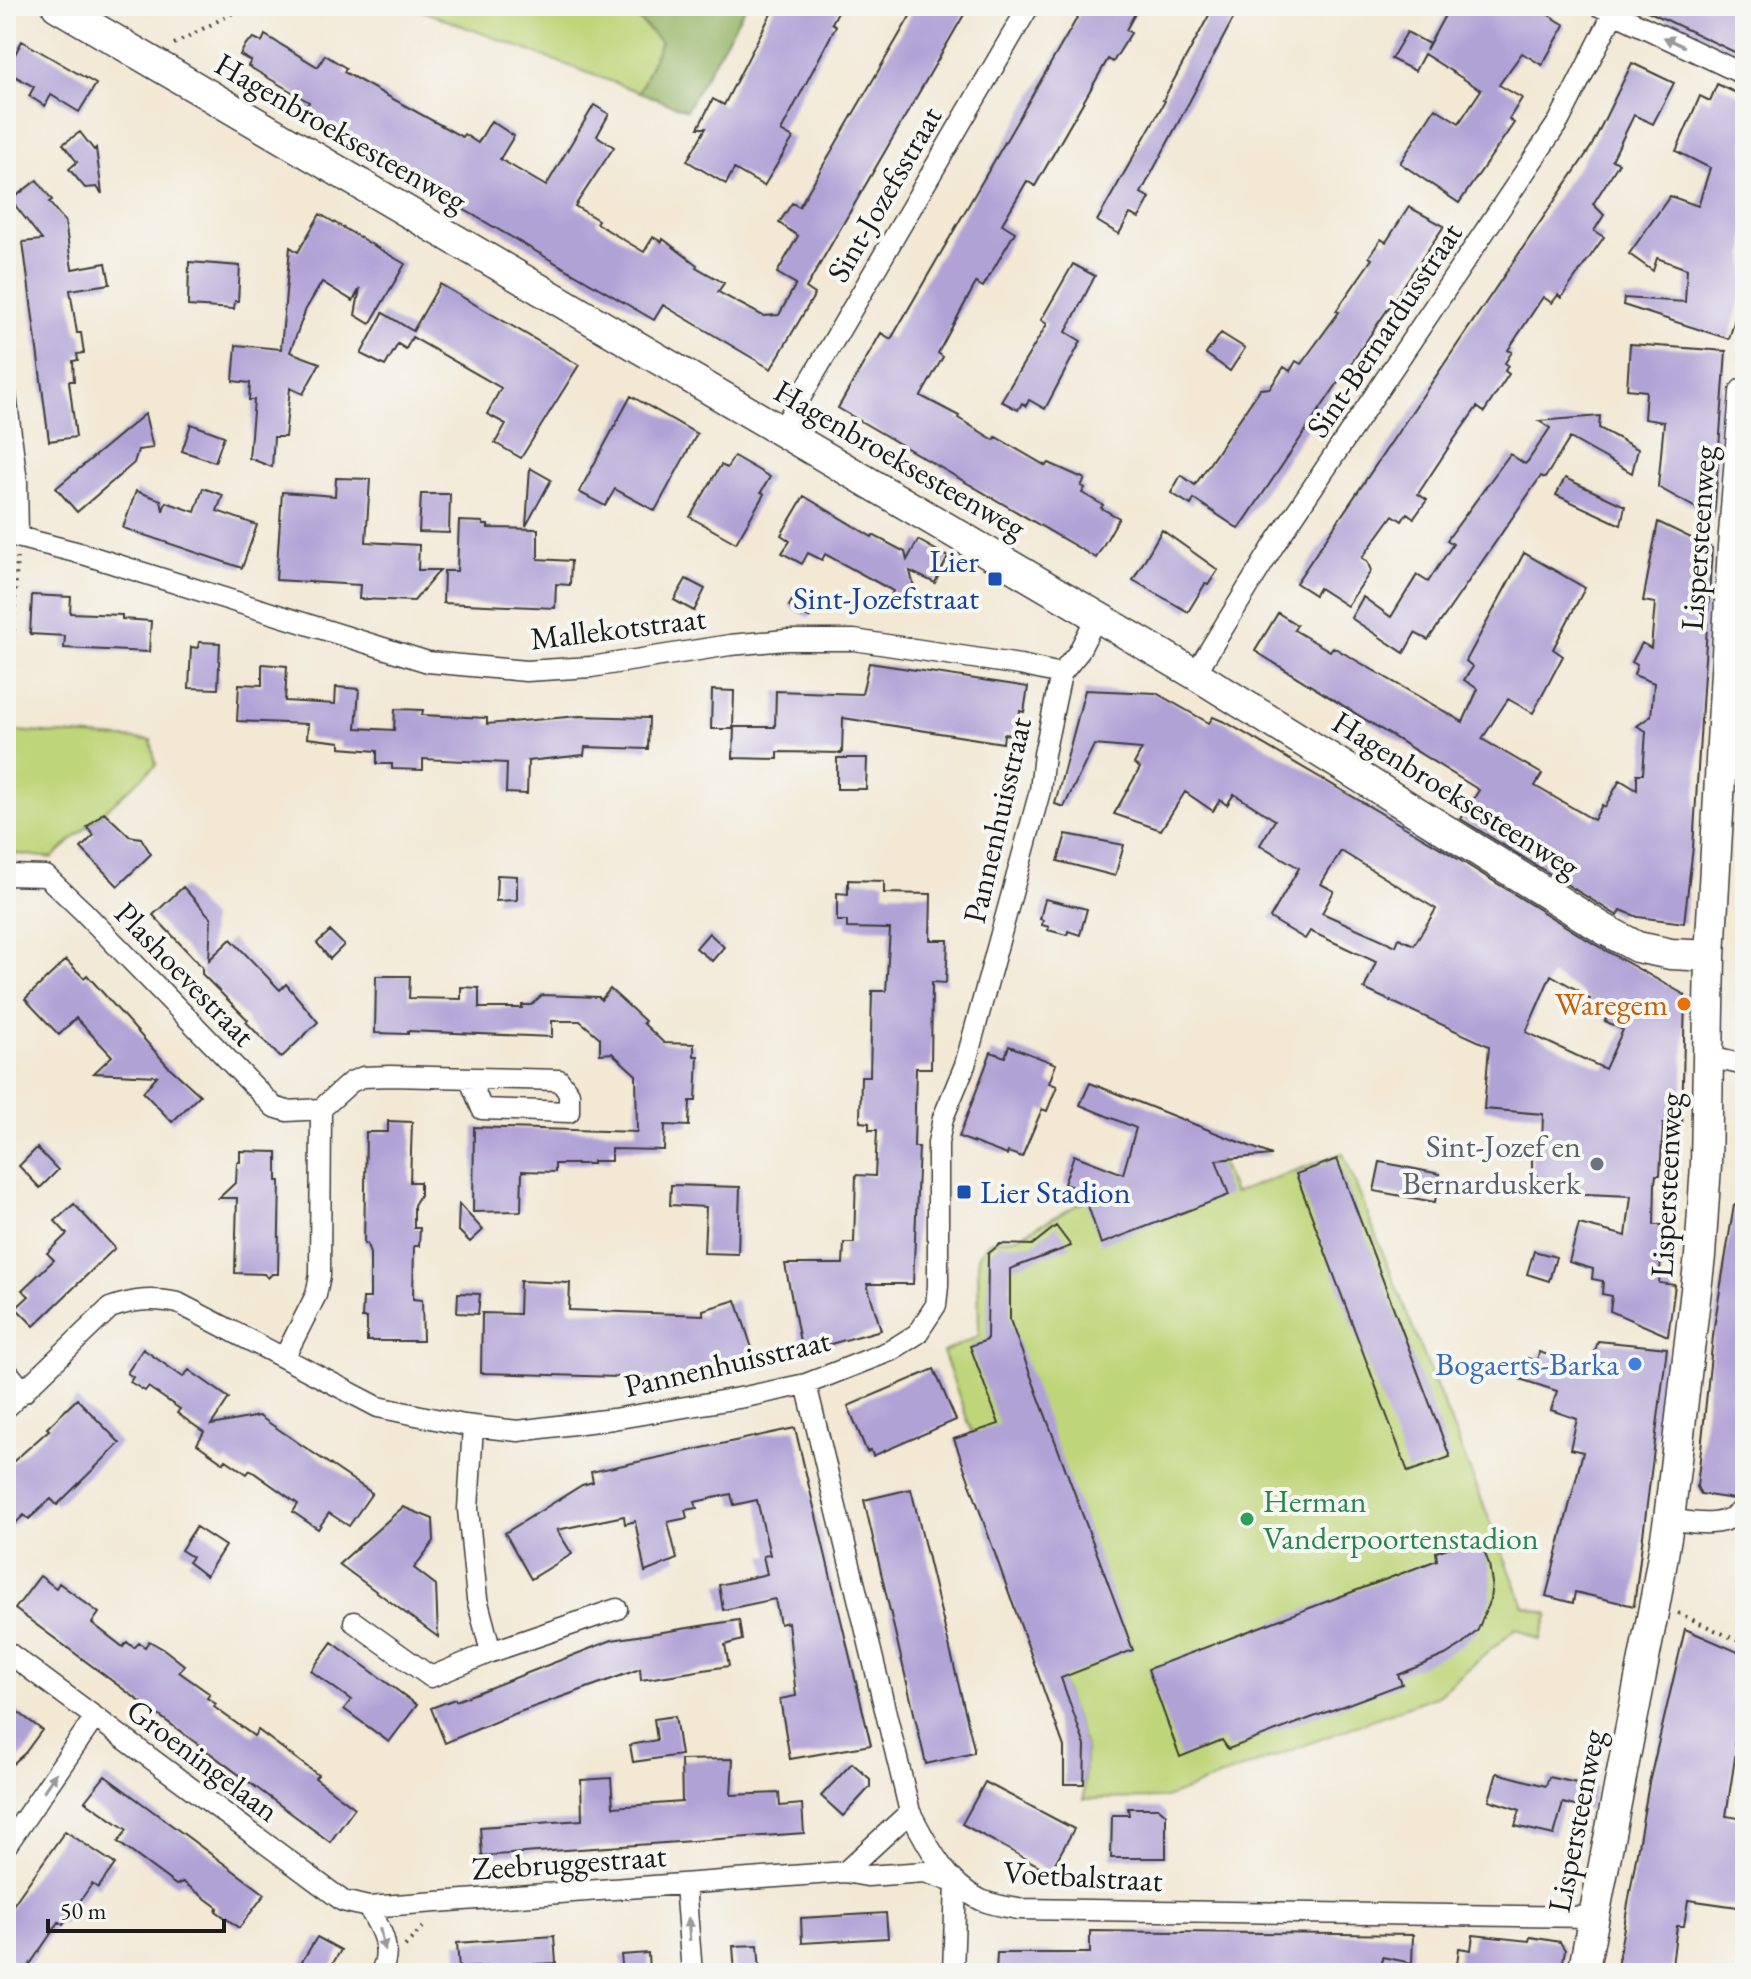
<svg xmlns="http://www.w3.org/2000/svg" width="1751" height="1979" viewBox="0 0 1751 1979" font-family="'EB Garamond',serif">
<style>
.green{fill:#bfd579;stroke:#6e784a;stroke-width:2}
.forest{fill:#97b669;stroke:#5a6942;stroke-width:2}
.building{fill:#b1a2d6;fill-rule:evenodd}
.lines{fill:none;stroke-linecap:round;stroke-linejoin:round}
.street-casing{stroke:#3c3b38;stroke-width:23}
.secondary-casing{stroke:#3c3b38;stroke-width:33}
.path{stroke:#3c3b38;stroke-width:4;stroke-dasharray:2 6;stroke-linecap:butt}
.street{stroke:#fff;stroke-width:20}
.secondary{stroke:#fff;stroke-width:30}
.oneway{fill:#999}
.transit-dot{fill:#1a4fb4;stroke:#f6f6f2;stroke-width:3}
.food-dot{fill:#e8710a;stroke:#f6f6f2;stroke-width:3}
.worship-dot{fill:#6b7280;stroke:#f6f6f2;stroke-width:3}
.shop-dot{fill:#3f7fe0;stroke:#f6f6f2;stroke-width:3}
.leisure-dot{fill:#2e9e5b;stroke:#f6f6f2;stroke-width:3}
.labels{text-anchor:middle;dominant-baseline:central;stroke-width:8;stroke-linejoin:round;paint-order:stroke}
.street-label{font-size:32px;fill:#1c1c1c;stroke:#f6f6f2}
.transit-label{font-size:32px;fill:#164399;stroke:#f6f6f2;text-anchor:end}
.food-label{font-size:32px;fill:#c56008;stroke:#f6f6f2;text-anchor:end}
.worship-label{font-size:32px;fill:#5b616d;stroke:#f6f6f2;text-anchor:end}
.shop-label{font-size:32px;fill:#366cbe;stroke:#f6f6f2;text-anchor:end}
.leisure-label{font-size:32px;fill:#27864d;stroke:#f6f6f2;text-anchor:start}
</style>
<rect width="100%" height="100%" fill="#f6f6f2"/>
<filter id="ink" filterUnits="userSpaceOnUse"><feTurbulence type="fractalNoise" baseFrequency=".0125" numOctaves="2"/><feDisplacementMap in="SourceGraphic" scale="16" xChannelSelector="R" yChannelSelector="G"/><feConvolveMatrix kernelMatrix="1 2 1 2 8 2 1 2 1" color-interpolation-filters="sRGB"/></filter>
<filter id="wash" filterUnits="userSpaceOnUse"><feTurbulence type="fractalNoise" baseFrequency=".006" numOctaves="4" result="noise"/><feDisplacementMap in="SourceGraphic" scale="32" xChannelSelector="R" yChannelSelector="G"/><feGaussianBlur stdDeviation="1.8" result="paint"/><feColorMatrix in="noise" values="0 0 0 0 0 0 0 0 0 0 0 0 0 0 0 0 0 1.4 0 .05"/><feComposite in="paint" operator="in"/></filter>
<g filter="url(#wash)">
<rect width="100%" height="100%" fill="#f2e8d4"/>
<path class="green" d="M409,6H625L661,42L639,92Z
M14,731L151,740L156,765L52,858L11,853Z
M1343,1153L1524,1606L1549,1614L1540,1640L1516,1628L1438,1695L1165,1798L1084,1799L1085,1746L943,1352L979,1336L978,1256L989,1242L1018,1237L1123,1180L1177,1167L1220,1161L1234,1193Z"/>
<path class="forest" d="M625,6H746L686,110L639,92L661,42Z"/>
<g id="blocks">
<path class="building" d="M775,6H841L832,23L836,26L781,131L793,138L764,186L734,169L726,184L687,161L706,128H698L713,99L724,105Z
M916,6H969L806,288L815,294L771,369L663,305L654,320L413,180L302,114L309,102L248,66L251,61L240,55L246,44L254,38L262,42L265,35L318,67L325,55L346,68L344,72L462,137L464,134L478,143L491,121L514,136L500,159L546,186L594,105L609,114L597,136L614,147L575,206L598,220L596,223L609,231L644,252L653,237L662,242L663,239L697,265L696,267L724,283L718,292L763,316L779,315L796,284L777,273L798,236L779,223L792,203L799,207Z
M1084,6H1139L1126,30L1131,33L1113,62L1108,59L1035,186L1027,181L1002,224L1015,232L983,287L976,283L938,353L943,357L921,396L959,416L958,418L994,440L996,437L1046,466L1049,463L1085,479L1081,486L1085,488L1082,493L1103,505L1101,508L1119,518L1096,558L838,408L881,333L891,339Z
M1214,6H1240L1141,193L1150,198L1139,218L1130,214L1119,234L1097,221L1165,101L1163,100Z
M1450,6H1475L1490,15L1495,6H1534L1565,25L1542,65L1522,53L1499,85L1522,98L1509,119L1514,123L1459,203L1400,163L1435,108L1459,123L1481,90L1424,54L1415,71L1391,59L1407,32L1429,44L1426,50Z
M1637,6H1743L1739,16L1745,18V57Z
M22,41L96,84L79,112L51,95L45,106L29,96L34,87L6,71Z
M1632,63L1674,83L1653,124L1634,115L1612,160L1619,163L1593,204L1604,215L1594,231L1604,237L1561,298L1558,295L1552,303L1543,297L1508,350L1512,352L1505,363L1508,365L1505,371L1509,374L1484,412L1477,407L1453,441L1418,494L1427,500L1414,518L1407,513L1402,521L1393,515L1362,558L1367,561L1371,571L1347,606L1319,588L1315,595L1296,583L1591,147Z
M1717,84L1745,97V285L1729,339L1623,305L1624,298L1685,302L1687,269L1657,258L1653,271L1629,254L1670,196L1698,206L1710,168L1676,151L1700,96L1710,101Z
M80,132L94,150L96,148L102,194L97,187L85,188L69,169L77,162L63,144Z
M37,180L52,200L49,202L65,222L72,269L106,263L110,284L70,290L77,333H81L84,353L77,354L78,360L73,361L74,381H69L76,437L49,441L23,242L42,240L11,200Z
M1409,207L1444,226L1239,529L1194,499L1191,505L1171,493L1181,475L1195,485L1260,389L1270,388L1284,367L1290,371L1296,361L1301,364L1339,312L1336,311L1372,259L1369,257L1381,239L1386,242Z
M320,214L405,264L370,324L355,315L360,288L353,301L322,282L306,309L290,352L320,363L303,394L290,388L285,437H274L272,467L249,458L254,400H249L250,383L233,381L236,345L281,349L290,247L298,252Z
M189,262L240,266L238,301H235L234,309L188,306Z
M1073,264L1095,276L1066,332L1081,341L1045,409L1029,400L1026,406L1022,403L1018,410L1001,401L1047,324L1041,320Z
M440,284L579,365L521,458L495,443L506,424L487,414L501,388L412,337L406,349L398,344L385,366L361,354L383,313L413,331Z
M1221,333L1245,348L1230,371L1206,354Z
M1630,344L1726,351L1714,518L1658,487L1664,422L1644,419L1646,391L1627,389Z
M631,396L697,434L655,511L615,489L605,506L579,492Z
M145,414L153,448L138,450L134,463L77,512L56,488Z
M1600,416L1599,428L1638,449L1632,473L1570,438L1545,478L1541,476L1428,640L1415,633L1404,653L1351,618L1363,597L1391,617L1417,575L1428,582L1453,544L1447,540L1510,454L1525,464L1528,461L1550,428L1539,421Z
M191,424L224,436L215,462L182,451Z
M734,456L770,477L761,492L764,494L736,543L690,517L721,465L727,468Z
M530,468L551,480L526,526Z
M336,478L370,479L366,542L419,545L418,570H440L414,601L359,599L360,585L276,580L282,492L335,496Z
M1565,478L1625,506L1621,525L1556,495Z
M203,488L223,495L217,511L257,525L242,568L123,528L136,491L161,500L163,511L166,502L195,512Z
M421,494H450L449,533L419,532Z
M804,496L872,537L873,535L905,552L907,560L918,540L948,557L935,583L910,571L916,595L886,604L893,591L825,554L822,560L808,553L802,564L782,553L790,541L781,535Z
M459,521L483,522V525H488V528L538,529V559L571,561L570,585L556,584L555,608L443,603L444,571H457Z
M1658,522L1712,548L1693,847L1684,923L1638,917L1621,910L1618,916L1461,819L1479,790L1255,651L1278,613L1297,625L1294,630L1330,651L1333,647L1463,722L1478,689L1464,680L1473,667L1466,661L1524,553L1585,588L1553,649L1563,656L1533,713L1508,699L1482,739L1542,774L1535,786L1594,820L1602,805L1605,807L1620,780L1637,790V774H1643L1646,731L1637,726L1651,716L1654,683L1634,675L1637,665L1632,662L1642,643L1651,648L1655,603L1643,601Z
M1162,530L1218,570L1208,585L1205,584L1188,612L1133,580Z
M686,579L705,589L694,611L674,600Z
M799,589L819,601L809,618L789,606Z
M32,595L71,597L70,613L122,615V619L151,621L149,652L64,648L65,636L30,634Z
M199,642L220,643L218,689L189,688L191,647L198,648Z
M869,663L1028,687L1024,712L1020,711L1016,735L1004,734L1003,743L843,718L842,753L778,752V759L733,758L734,727H775L776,691L862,694Z
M262,664L287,666L285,701L335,704L336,687L359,689L356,728L394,730L395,709L423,710L422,715L487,718V724L579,716L649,718L648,749L585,747L584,755L528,761L527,794L506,793L507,763L423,759V770L392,769V764H377V751L340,748V742L307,738L308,724L237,721L239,684L262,685Z
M712,690L734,691L733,729H711Z
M1085,690L1156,693L1209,723L1213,717L1227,723L1442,849L1594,944L1685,995L1682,1126L1663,1124L1660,1175H1656L1655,1183L1654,1225H1664L1659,1283L1675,1285L1668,1336L1610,1311L1612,1296L1602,1294L1603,1281L1592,1279L1593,1269L1569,1262L1579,1224L1626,1236L1631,1196L1539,1192L1540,1179L1532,1169V1156L1542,1146L1543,1114L1484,1109L1489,1046L1364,989L1376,962L1310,931L1305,939L1270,918L1299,868L1260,845L1275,820L1234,794L1227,805L1220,800L1213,811L1185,792L1161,830L1114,814L1140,768L1134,764L1142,749L1094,745L1064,807L1055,804ZM1341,851L1436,909L1414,945L1399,938L1396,946L1322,913L1334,891L1321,884ZM1551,975L1584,994L1583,996L1590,999L1588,1003L1608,1014L1605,1021L1623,1030L1605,1069L1526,1032Z
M837,758H867L866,789H837Z
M104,812L129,836L141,838L151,854L118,886L81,848L94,835L87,827Z
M1066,834L1124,845L1115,876L1058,861Z
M497,875L517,876V900L496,901Z
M848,880L884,881V893L931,894L930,940H948L946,983L932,982L931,1068H916L914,1147H919L913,1284H867L881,1330L802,1352L785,1264H843L844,1243H854L856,1175L875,1176L877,1130H869V1123L860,1122L861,1076H870L872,991H886L890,929L847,928V921H837V893L848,894Z
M183,887L211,918L209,960L231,939L280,990L286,984L318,1022L281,1058L246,1022L248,1020L202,974V967L153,915Z
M1045,899L1087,909L1080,935L1068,931L1067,935L1048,930L1049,927L1042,925L1043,920L1040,919Z
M330,931L344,945L330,959L317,943Z
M709,933L724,947L712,961L696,948Z
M66,960L84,978L87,975L168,1066L200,1095L172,1122L143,1092L157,1076L94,1073L112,1056L76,1018L59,1035L25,999Z
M376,976H410L409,998L461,999V987L479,988V1008H522V1005H531L542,995L599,997L601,1000L610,989L645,1021L643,1023L664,1043L694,1044V1056H698L696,1101H690L689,1126L665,1125L664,1150L611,1149V1161H593V1164H555V1172L522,1171L521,1211L473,1212L474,1127L637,1132L636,1075L612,1053L600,1054V1038L580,1021H552V1037L408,1031V1034L375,1033Z
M1009,1046L1056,1064L1049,1083L1057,1086L1047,1111L1042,1109L1022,1157L1008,1152L1007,1155L959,1137L991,1052L1005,1057Z
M1090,1083L1272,1155L1216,1160L1229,1195L1101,1244L1083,1191L1064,1184L1074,1155L1123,1174L1136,1128L1080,1105Z
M388,1121L412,1122L410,1182H420V1195L414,1205V1228H420L419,1246H414L413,1299L422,1300L423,1341H367V1318H362L363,1298H370V1254L367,1244H364L366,1132H388Z
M37,1148L58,1170L40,1188L19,1166Z
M240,1151L277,1152V1181H280L278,1274H272L268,1278L264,1274L235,1273L237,1198H219L236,1182L237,1162H240Z
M1337,1159L1450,1457L1408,1472L1296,1174Z
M1380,1162L1440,1174L1435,1202L1374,1191Z
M671,1185L740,1187L738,1254L704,1253L706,1207L670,1205Z
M74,1204L115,1248L34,1326L16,1308L29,1296L22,1290L54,1260L47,1253L67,1234L55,1221Z
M459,1204L483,1230L470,1242L458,1230Z
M1734,1205L1745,1206V1492L1734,1499L1701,1494L1697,1487L1714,1327Z
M1056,1226L1071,1246L1010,1269V1320L1133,1650L1061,1678L1085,1746L1084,1784H1064V1747L954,1439L999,1424L970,1346L987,1340L988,1254L1000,1244L1032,1245Z
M1534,1251L1556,1257L1549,1281L1527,1274Z
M520,1281L570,1283L569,1310L703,1315V1310L736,1300L755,1357L687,1379L481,1373L482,1313L519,1314Z
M458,1293L480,1294L478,1314L457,1313Z
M1598,1341L1667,1348L1634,1606L1575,1592L1573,1603L1546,1596L1583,1452L1570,1449L1577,1419L1551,1410L1557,1391L1520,1379L1527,1358L1537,1361L1539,1352L1590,1368Z
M143,1349L183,1377L189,1370L229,1398L211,1425L259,1416L372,1493L349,1526L329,1513L318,1529L293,1512L298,1504L250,1470L247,1474L226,1460L224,1463L197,1444L204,1432L177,1413L180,1409L148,1387L145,1391L130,1382L133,1377L127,1373Z
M934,1369L956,1420L873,1456L871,1450L867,1452L848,1406Z
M77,1399L120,1443L57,1505L51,1499L29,1519L24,1515L6,1532V1468L49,1430L47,1428Z
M795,1428L871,1745L790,1759L780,1699L796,1696L788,1622L780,1624L775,1599L723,1610L719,1585L767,1574L763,1556L770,1555L757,1500L734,1505L731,1494L695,1502L697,1508L685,1510L687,1518L668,1522L677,1559L645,1572L635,1521L625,1524L624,1516L557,1530L572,1554L531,1579L505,1533L582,1485L593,1482L591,1472Z
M911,1489L974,1748V1753L926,1764L864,1500Z
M403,1507L433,1519L434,1541L414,1568L436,1585L438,1637L339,1564Z
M196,1527L225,1546L206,1576L188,1562L192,1557L181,1550Z
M1479,1537L1489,1564L1492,1583L1490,1599L1478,1630L1463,1644L1445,1655L1398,1675L1402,1684L1228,1749L1222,1740L1180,1757L1148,1669L1437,1560L1436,1552Z
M40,1576L56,1588L59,1583L99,1613L92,1623L123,1647L127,1642L134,1648L139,1643L145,1647L149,1641L165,1650L184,1665L179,1672L210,1694L207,1698L216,1704L214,1707L254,1736L258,1730L318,1775L315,1778L355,1808L330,1842L15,1609Z
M739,1620L742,1640L725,1645L729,1666L641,1680L640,1669L511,1715L445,1743L431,1708L455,1699L456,1701L612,1640Z
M1685,1629L1745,1655L1739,1684V1690L1742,1692L1741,1700L1745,1701L1734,1744L1737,1745L1726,1816L1745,1819V1908L1688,1900L1684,1926H1677L1671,1973H1616L1649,1783Z
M332,1642L417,1705L389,1742L344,1709L351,1700L311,1671Z
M6,1703L42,1730L25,1753L6,1770Z
M675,1716L681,1755L633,1762L630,1745L657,1740L654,1719Z
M733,1759L731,1795L779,1793L780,1806L802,1804L804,1833L482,1856L480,1827L582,1820L581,1780L611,1778L613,1807L682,1802L681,1760Z
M852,1763L870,1779V1787L843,1816L821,1796Z
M1497,1773L1546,1786L1549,1777L1595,1787L1590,1810L1563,1803L1554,1835L1515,1826L1520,1810L1489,1800Z
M105,1776L265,1894L239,1928L216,1911L218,1908L183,1882L176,1885L118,1842L127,1830L85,1801Z
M985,1782L1074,1829L1050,1872L962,1824Z
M1128,1808H1159L1166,1814V1858H1111L1112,1815H1129Z
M65,1831L115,1864L98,1888L92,1884L63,1925L59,1922L24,1973H21L6,1952V1915Z
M886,1913L888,1938L802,1943L801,1918Z
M1090,1931L1413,1935L1412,1963L1382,1957V1973H996L997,1953H1090Z
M1473,1935L1529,1941L1530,1937L1560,1942L1565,1950L1561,1973H1456L1459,1948L1471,1950Z
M554,1936L556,1963L459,1968L457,1943Z
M317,1937L341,1950L327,1973H295Z
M758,1945L760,1973H735L733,1946Z
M648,1953L649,1973H623L621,1955Z"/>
</g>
</g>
<g filter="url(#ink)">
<use href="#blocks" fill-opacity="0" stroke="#3c3b38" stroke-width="2"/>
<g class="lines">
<g class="street-casing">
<path id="street" d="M1599,6L1745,75
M6,395L17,482L18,535
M781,431L1029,6
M6,534L83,554L428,662L526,671L591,667L730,645L786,640H854L1020,665L1061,674
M1195,674L1274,545L1559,121L1613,14
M6,875L46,876L83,911L274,1107L287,1111L321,1109L351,1082L363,1077L390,1076L559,1080L569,1093V1112L482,1109L469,1078
M1709,1057L1745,1065
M284,1358L316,1295L320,1275L321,1109
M6,1370L24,1392
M806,1384L910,1812C927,1844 946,1884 981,1900C993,1905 1006,1907 1018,1909L1594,1917
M6,1408L110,1308C135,1299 153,1298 178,1303L378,1407L464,1425L518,1431L613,1419L745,1397L806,1384L890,1351L917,1334L936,1305L938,1286V1143L943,1118L965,1065L1040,791L1044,754L1061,674L1078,653L1097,616
M473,1426L468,1509L477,1599L491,1652L617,1609
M1669,1519C1696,1523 1725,1530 1745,1507
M354,1622L431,1677L491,1652
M6,1651L343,1901L368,1907L845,1872L910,1812
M6,1846L95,1717
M845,1872L867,1876L925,1872L956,1883L953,1973
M685,1885L692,1973
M368,1907C380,1927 394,1950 380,1973"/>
</g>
<g class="secondary-casing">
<path id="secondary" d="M57,6L1195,674L1604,929L1637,947L1671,954L1710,956
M1583,1973L1656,1597L1669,1519L1700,1256L1706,1165L1710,956L1733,547L1745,393"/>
</g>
<path class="path" d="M174,44L246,6
M6,791L17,558
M1678,1613L1745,1644
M405,1946L424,1926"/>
<use href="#street" class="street"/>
<use href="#secondary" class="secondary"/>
</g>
<defs><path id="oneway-solid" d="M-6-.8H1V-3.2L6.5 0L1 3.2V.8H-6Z" transform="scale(2)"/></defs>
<g class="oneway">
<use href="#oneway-solid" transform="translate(1674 42) rotate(-155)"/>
<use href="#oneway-solid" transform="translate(50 1782) rotate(-55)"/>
<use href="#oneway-solid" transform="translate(689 1929) rotate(-94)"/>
<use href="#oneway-solid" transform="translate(382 1939) rotate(78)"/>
</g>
</g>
<g class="transit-dot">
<rect x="987" y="571" width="16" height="16" rx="4"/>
<rect x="956" y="1184" width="16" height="16" rx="4"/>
</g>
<circle class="food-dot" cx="1684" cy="1004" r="8"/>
<circle class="worship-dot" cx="1597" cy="1164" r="8"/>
<circle class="shop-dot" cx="1635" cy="1364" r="8"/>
<circle class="leisure-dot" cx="1247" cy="1519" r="8"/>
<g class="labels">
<g class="street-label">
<text transform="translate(341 132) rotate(30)">Hagenbroeksesteenweg</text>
<text transform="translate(884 194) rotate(-60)">Sint-Jozefsstraat</text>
<text transform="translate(1384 330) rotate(-56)">Sint-Bernardusstraat</text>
<text transform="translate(900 459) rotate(30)">Hagenbroeksesteenweg</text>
<text transform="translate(1698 538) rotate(-86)">Lispersteenweg</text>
<text transform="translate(618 628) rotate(-7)">Mallekotstraat</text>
<text transform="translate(1456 794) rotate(32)">Hagenbroeksesteenweg</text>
<text transform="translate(997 820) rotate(-77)">Pannenhuisstraat</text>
<text transform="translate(185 974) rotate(46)">Plashoevestraat</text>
<text transform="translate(1666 1185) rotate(-87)">Lispersteenweg</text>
<text transform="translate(727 1363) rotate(-13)">Pannenhuisstraat</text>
<text transform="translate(203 1760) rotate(37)">Groeningelaan</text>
<text transform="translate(1576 1821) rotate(-79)">Lispersteenweg</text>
<text transform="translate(569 1862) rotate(-4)">Zeebruggestraat</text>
<text transform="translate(1083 1876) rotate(3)">Voetbalstraat</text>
</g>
<g class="transit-label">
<text x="979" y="561">Lier<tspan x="979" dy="37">Sint-Jozefstraat</tspan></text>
<text x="980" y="1192" text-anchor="start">Lier Stadion</text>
</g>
<g class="food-label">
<text x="1668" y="1004">Waregem</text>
</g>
<g class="worship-label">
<text x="1581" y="1146">Sint-Jozef en<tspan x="1581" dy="37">Bernarduskerk</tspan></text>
</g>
<g class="shop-label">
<text x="1619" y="1364">Bogaerts-Barka</text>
</g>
<g class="leisure-label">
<text x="1263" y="1501">Herman<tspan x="1263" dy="37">Vanderpoortenstadion</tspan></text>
</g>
</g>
<rect width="1751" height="1979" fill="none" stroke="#f6f6f2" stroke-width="32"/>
<path d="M48 1919v12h176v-12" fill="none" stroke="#1c1c1c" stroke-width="4"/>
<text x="60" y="1919" font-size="24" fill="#1c1c1c" stroke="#f6f6f2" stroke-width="6" paint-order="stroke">50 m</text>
</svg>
